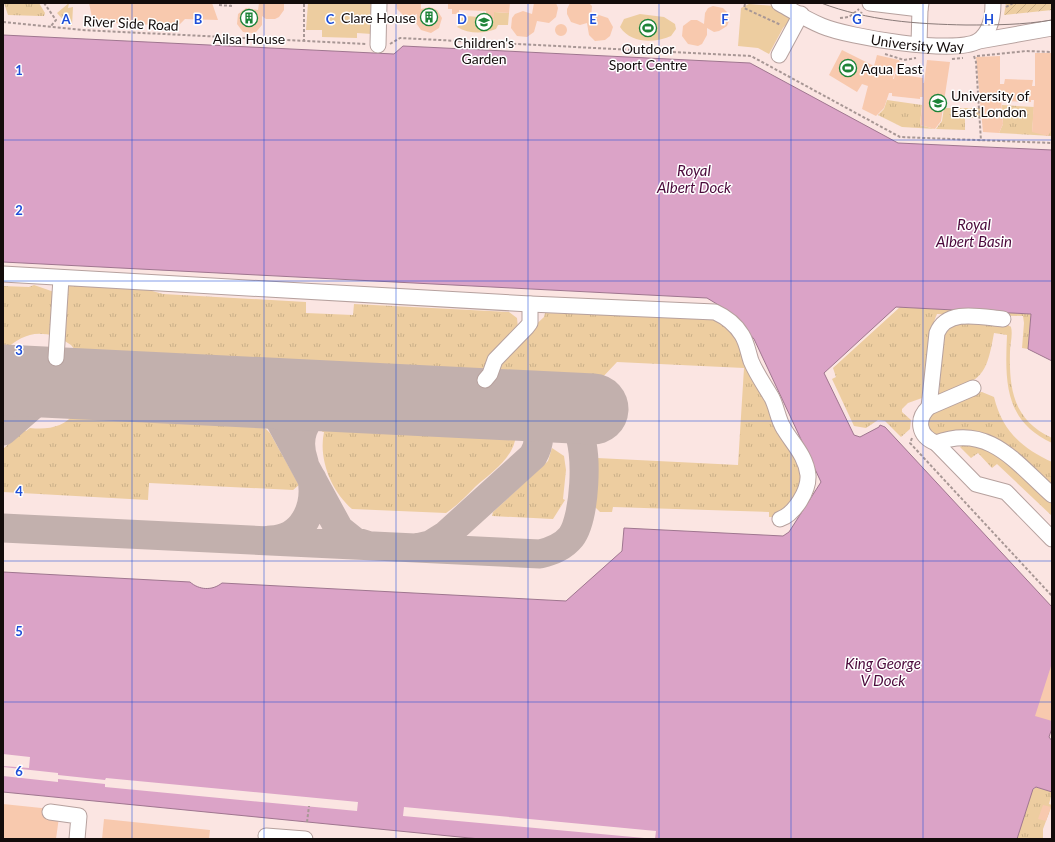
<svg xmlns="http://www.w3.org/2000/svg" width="1055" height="842" viewBox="0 0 1055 842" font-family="Lato,sans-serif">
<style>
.grass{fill:url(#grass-tufts)}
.park{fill:#edcda0}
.garden{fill:url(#garden-furrows)}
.water{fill:#dba3c7;stroke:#9f768f}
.pier{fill:#fbe5e2}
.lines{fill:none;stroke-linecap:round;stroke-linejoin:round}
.taxiway{stroke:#c2b0ad;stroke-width:29}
.runway{stroke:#c2b0ad;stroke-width:71}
.building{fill:#f8c9ae}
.minor-casing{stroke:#b6a19e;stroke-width:17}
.path{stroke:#a89795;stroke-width:2;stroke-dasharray:3 2;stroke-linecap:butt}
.minor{stroke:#fff;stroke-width:15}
.tram{stroke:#897a78;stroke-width:1}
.grid{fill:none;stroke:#1d4ed8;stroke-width:1;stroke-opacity:0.55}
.labels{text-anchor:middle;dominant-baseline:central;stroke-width:3;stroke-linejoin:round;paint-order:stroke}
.poi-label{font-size:14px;fill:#130c0b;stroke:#fff}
.street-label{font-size:14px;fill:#130c0b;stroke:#fff}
.water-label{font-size:15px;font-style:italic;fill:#4b093b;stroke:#fff}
.grid-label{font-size:13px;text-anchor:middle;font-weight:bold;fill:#1d4ed8;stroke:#fff;stroke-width:3;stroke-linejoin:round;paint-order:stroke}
</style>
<defs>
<pattern id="grass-tufts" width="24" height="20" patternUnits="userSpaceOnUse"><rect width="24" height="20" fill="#edcda0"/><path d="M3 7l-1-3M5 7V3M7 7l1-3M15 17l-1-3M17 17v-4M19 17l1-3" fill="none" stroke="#caaf88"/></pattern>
<pattern id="garden-furrows" width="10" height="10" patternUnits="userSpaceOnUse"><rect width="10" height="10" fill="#edcda0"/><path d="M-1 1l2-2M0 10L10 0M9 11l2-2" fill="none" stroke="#caaf88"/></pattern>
</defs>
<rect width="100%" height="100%" fill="#fbe5e2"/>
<path class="grass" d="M4,3H39L45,13L44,16H40L8,15Z
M69,3L68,8L73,7L72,26L66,23L57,13Z
M887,100L922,105L920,125L935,129L902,127L878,115L884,109Z
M1002,105L1034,107L1032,132L1052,129V136L999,133L1003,124Z
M944,108H981V118H965V130L936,129L942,121Z
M66,284L138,287L163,294L306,302V313L353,315L354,304L509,312L517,318L518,328L487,374L79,355L71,345L60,338Z
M34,285L57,293L55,336C31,330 21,337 3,351V286L29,287Z
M900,307L1031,314L1028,349L1022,348L1024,323L1023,316L937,314L933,324L924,394L922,398L908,403L902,409V412L911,420L910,429L901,437L885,421L878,420L866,428L854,426L832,379L836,377L833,368Z
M545,313L711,317L727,322L802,462L801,494L774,517H769V512L613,507L612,512H600L595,507L597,458L738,465L744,368L617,362L600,380L494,375L506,353L544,317Z
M962,322H1003L1011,327C1013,335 1010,344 1010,352C1009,391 1014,420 1052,438V443C1004,421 1005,381 1007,335L994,333C986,378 982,378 942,396L939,394L943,336L950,328Z
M982,392L994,397C1002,430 1021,448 1052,462V486L1019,457L940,437L927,430L928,414L971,393Z
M76,412L252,420L259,422L270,433L299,485L293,490L149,483L148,500L3,492V449L24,430L26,431L30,428C49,430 64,427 76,412Z
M326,425L516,435C514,458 491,473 475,487C466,496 458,505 446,513L352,509C332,492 318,460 324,432H322Z
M962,445H985L1052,498V516L997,464L992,468L978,453L971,458L960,447Z
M552,448L564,456L566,470L563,499L565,500L553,519L492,516L493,512L548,461Z
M1036,787L1052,792L1049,804L1052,805L1043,829V839H1017L1032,791Z"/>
<path class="park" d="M308,3H374L372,34L357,33V38L322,37V30H306Z
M749,4L774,6L792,18L783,28L769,54L758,48L738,46L741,8Z
M494,12L509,13L508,25H498L496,29C483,34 469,34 457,27L460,24L458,20C469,12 481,19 493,20Z
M640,14L664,17L675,24L676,29L671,36C655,43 631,44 620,27L624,19Z"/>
<path class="garden" d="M1006,3H1052V10L1004,15Z"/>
<path class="water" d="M3,35L394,54L403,46L750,63L898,143L1052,150V361L1028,349L1031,314L896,307L824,373L854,435L860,437L879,427L880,425L885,427L1052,607V728L1049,737L1052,741V792L1036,787L1033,789L1017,839H480L3,792V572L190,582C199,590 212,591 222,583L566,601L622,551L624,528L783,536L789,532L821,482L754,339L730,312L707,298L3,262Z"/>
<path class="pier" d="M3,754L30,757L29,768L3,766Z
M3,767L58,773V775L105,780L106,778L358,802L357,811L105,787V784L58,779V782L3,776Z
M404,807L656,831L655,839L403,816Z"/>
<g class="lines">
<path class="taxiway" d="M228,391L256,400L278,417L339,529L354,541L367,545
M3,431L50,390L59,387L81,383
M304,462C291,425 317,404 349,397
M3,528L540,554C552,551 563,547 571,537C585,519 589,449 577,430C568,416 554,411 539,407
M270,540C303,540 317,507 312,479
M417,548L430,545L446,535L533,456C546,434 534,414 512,405"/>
<path class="runway" d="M3,380L593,409"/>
</g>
<path class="building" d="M89,3H212L218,20L185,19L178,26L93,22Z
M259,3H284V10L279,17L275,19H266L262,16V25L256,32L253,33L243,32L237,24L238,14L246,8L258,10Z
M396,3H421V9L430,7L437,10L442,18L439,28L431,33L421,30L416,23L417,14L412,16L403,15L397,9Z
M448,3H510L509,13L494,12V20H486V11L459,10V14H452V9H448Z
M534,3H556L558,8L556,17L549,23L537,21L534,32L527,37L517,36L511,28L512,18L515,14L523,11L532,14Z
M570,3H589L592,6L591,18L599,15L608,18L613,27L610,36L605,40L595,41L589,35L587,23L580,25L571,22L567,14V9Z
M713,6L723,8L727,12L729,21L727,26L719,31L714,32L707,28V35L702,44L698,46L688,44L682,36L683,26L691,20H697L704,24L705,13L708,8Z
M555 30a6 6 0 1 1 12 0a6 6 0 1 1-12 0Z
M842,50L874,66L877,55L899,60L900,63L896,66L893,79H894L895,74L923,78V83H924L927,60L950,62L941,121L935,129L920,125L923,97H920V99L892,96V93H889L884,108L876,116L862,109L868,86L862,84L857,92L829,75Z
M1035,53H1052V129L1048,136L1032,132L1034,100H1031V102L1003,101V98H1001L1003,124L999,133L983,132L976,57L1000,56V84H1004L1005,79L1033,80L1032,86H1035Z
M1052,663V721L1035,716Z
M3,804L51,809L59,817L56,839H3Z
M1043,805L1051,807L1046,821L1038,819Z
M104,819L210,830L209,839H102Z"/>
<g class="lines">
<g class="minor-casing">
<g id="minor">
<path id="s1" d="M779,3C793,11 807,20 822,26C848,37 955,55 978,41C990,33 993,16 993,3"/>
<path d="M870,3L920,9L921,3"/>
<path d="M979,41L1052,28"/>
<path d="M919,44L920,9"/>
<path d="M378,45L379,3"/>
<path d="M779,55L801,14"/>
<path d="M3,274L530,304L715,312C726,317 736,325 742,335C747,343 748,352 751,361C757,375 765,386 772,398C777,408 778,420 784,429C793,444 806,456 808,475C809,490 795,514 780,519"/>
<path d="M56,358L61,278"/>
<path d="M485,380L490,374L495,360L527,327L530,323V304"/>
<path d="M973,388L929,407C916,419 918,436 936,443C989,423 1016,463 1052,495"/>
<path d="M929,407L937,333C947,308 981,317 1003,319"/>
<path d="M936,443L976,484L1006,492L1052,539"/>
<path d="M50,812L79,816L77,839"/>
<path d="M266,836L305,839"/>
</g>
</g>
<path class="path" d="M44,3L56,20L51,26
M745,4L744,8L781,25
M219,5L232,6L231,3
M1006,7L1013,3
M840,18L849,17L859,9
M3,22L82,30L366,44
M857,24L862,11
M304,42V3
M390,44L400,38L751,56L900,137L1052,143
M885,54L904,60L916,58
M974,56L976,62L981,141
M977,56L1026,51L1052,52
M952,59L963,58
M912,438L910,443L1052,596
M307,822L309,806"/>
<use href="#minor" class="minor"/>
<path class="tram" d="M821,3C869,21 916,24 966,25C995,25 1023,25 1052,20"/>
</g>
<path class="grid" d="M132,3V839M264,3V839M396,3V839M528,3V839M659,3V839M791,3V839M923,3V839M3,140H1052M3,281H1052M3,421H1052M3,561H1052M3,702H1052"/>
<defs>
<g id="building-ring" transform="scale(0.9)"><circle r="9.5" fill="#fff" stroke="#1c8337" stroke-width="1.5"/><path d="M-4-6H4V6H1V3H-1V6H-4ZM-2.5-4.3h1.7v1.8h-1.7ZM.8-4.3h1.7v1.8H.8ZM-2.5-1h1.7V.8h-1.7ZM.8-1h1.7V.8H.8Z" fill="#1c8337"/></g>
<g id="school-ring" transform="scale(0.9)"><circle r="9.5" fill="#fff" stroke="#1c8337" stroke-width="1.5"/><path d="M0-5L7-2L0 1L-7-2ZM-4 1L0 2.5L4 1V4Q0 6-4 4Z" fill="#1c8337"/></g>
<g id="stadium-ring" transform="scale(0.9)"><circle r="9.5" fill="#fff" stroke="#1c8337" stroke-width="1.5"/><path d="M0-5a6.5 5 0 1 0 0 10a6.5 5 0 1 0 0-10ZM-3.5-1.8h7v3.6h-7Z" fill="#1c8337"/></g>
<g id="university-ring" transform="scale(0.9)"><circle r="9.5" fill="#fff" stroke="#1c8337" stroke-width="1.5"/><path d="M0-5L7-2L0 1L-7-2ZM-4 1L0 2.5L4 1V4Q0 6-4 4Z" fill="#1c8337"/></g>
</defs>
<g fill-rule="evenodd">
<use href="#building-ring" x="429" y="17"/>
<use href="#building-ring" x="249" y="18"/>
<use href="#school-ring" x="484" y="22"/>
<use href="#stadium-ring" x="648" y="28"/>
<use href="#stadium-ring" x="848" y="68"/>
<use href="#university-ring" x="938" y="103"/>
</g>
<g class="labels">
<g class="poi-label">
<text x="416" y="17" text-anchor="end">Clare House</text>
<text x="249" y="38">Ailsa House</text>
<text x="484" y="42">Children's<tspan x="484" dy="16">Garden</tspan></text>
<text x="648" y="48">Outdoor<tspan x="648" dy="16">Sport Centre</tspan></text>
<text x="861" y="68" text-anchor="start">Aqua East</text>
<text x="951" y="95" text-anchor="start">University of<tspan x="951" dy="16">East London</tspan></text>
</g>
<g class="street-label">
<text transform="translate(131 23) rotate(3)">River Side Road</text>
<text stroke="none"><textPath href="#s1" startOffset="146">University Way</textPath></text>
</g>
<g class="water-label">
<text x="694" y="170">Royal<tspan x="694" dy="17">Albert Dock</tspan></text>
<text x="974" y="224">Royal<tspan x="974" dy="17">Albert Basin</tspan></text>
<text x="883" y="663">King George<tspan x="883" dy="17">V Dock</tspan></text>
</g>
</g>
<g class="grid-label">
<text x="66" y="24">A</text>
<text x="198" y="24">B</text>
<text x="330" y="24">C</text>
<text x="462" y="24">D</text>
<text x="593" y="24">E</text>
<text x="725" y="24">F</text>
<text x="857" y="24">G</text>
<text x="989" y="24">H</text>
<text x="19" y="75">1</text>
<text x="19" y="215">2</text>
<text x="19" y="355">3</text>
<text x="19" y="496">4</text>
<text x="19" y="636">5</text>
<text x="19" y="776">6</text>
</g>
<rect width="1055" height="842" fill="none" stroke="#130c0b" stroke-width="8"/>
</svg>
